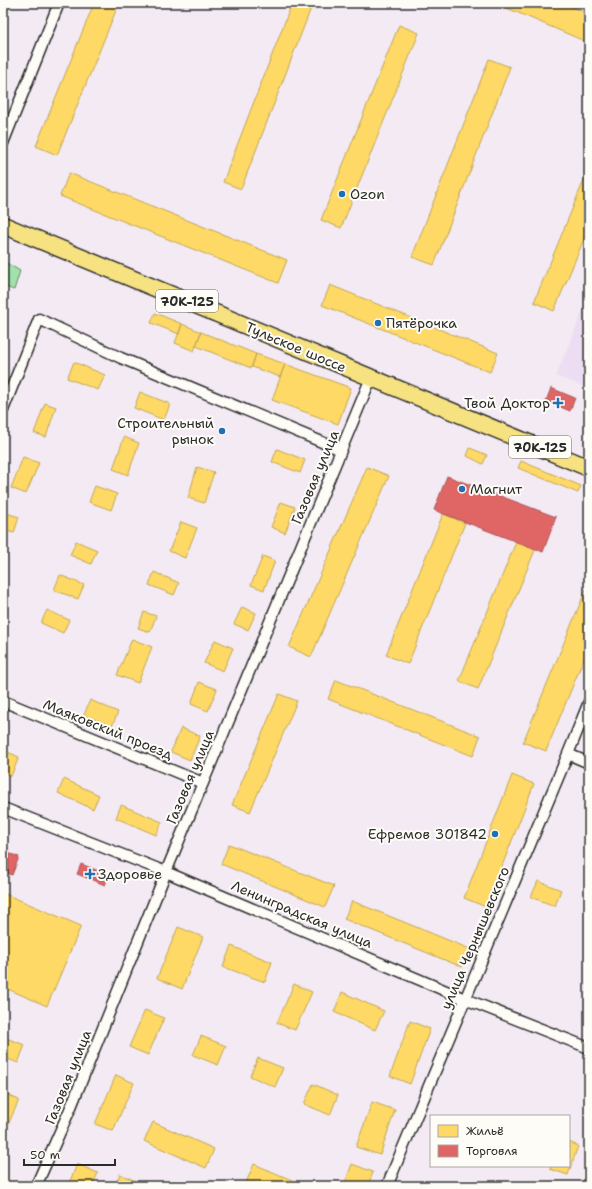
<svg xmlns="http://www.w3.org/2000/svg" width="592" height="1189" viewBox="0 0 592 1189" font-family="'Shantell Sans',sans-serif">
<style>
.built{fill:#ecddf2}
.green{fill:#a1e1ab;stroke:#66866b}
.homes{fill:#ffd966;stroke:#bfa554}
.shops{fill:#e06666;stroke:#aa5454}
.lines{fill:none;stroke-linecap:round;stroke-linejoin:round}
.street-casing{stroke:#2b2b2b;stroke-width:13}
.primary-casing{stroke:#2b2b2b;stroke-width:19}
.street{stroke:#fdfcf7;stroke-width:10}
.primary{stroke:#f7e281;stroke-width:16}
.poi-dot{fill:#1f6fb2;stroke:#fdfcf7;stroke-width:1.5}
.labels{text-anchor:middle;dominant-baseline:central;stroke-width:4;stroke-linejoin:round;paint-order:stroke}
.shield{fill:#fdfcf7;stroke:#6a6a68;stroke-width:1}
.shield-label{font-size:13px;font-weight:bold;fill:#2b2b2b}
.poi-label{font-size:14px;fill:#2b2b2b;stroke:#fdfcf7;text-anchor:start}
.street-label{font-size:14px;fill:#2b2b2b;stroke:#fdfcf7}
</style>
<rect width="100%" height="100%" fill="#f3eaf4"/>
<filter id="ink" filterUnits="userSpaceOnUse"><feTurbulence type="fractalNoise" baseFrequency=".025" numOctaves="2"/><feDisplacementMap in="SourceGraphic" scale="8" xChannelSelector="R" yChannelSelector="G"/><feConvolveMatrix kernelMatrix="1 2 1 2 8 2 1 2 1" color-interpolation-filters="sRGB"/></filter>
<g filter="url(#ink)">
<path class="built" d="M589,296V389L556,376Z"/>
<path class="green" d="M3,261L20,271L14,290L3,286Z"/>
<path class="homes" d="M94,3H119L57,155L36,146Z
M292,3H313L241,189L223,182Z
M495,3H563L589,14V43Z
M399,25L419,33L341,228L321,220Z
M489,59L510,67L434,265L412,257Z
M589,168V227L554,311L534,302Z
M69,173L287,260L278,283L60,196Z
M330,285L498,353L490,372L322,305Z
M155,313L182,324L179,334L151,323Z
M182,324L201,332L194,351L175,343Z
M201,332L256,354L251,368L196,346Z
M256,354L285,364L280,377L252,367Z
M74,362L105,375L98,390L67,378Z
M285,364L351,388L338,424L272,400Z
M140,392L170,404L164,420L134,408Z
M45,403L56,407L46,437L34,433Z
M124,437L139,443L128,475L113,469Z
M470,448L487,455L483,464L467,456Z
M277,449L305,460L300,473L272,462Z
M23,457L39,463L26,494L11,488Z
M521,461L581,486L578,493L518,468Z
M197,467L214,472L204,503L188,498Z
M367,467L389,476L311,657L289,647Z
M95,486L117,494L111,510L89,502Z
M281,502L295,507L285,533L271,527Z
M3,512L19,517L14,533L3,530Z
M443,514L465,523L408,664L386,655Z
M181,522L197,528L185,558L169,551Z
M76,541L97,550L91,564L70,555Z
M516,542L535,550L478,689L459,681Z
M263,556L275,561L264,590L251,585Z
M154,572L179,583L174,595L149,585Z
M60,575L84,585L78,599L54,590Z
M589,582V646L546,751L523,742Z
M242,607L256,613L248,630L234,624Z
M47,610L69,620L63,633L41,623Z
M144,612L156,616L150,632L138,628Z
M132,639L152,647L138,683L117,675Z
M215,640L233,648L223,671L204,663Z
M336,680L480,736L473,756L328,699Z
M199,682L217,689L208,711L191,704Z
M279,694L297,701L250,812L232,805Z
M90,700L118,712L112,726L84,715Z
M181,728L200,736L190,760L171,752Z
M3,750L19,757L11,776L3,772Z
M512,775L534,784L486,907L464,898Z
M64,779L99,795L93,809L58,793Z
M121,805L162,822L156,835L116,818Z
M229,844L334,886L325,907L221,864Z
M538,881L561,890L555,906L531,897Z
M3,893L81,926L47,1006L3,987Z
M352,901L470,949L462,967L344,919Z
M178,927L203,937L182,989L157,978Z
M231,946L272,962L265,982L223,967Z
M294,984L312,992L295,1030L277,1023Z
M342,992L384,1011L375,1030L334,1012Z
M145,1010L164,1018L148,1055L129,1047Z
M410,1021L430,1029L410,1084L390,1076Z
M201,1036L226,1046L218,1065L193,1055Z
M3,1037L25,1045L18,1063L3,1057Z
M258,1058L283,1068L275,1087L250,1076Z
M116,1075L134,1083L113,1131L95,1124Z
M313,1084L338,1095L330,1115L304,1104Z
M3,1093L19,1100L3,1136Z
M372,1102L395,1110L380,1155L356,1147Z
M153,1122L214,1149L206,1168L144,1141Z
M569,1142L578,1146L568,1175L550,1169L551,1166H569Z
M77,1164L98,1173L92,1186H68Z
M254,1164L306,1186H247L245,1185Z
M352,1164L373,1172L368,1186H344Z
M120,1174L147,1186H115Z"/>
<path class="shops" d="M551,388L575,398L570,411L546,401Z
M447,476L556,517L543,552L434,510Z
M3,851L19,857L12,875L3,872Z
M81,864L109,875L105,885L77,874Z"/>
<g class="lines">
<g class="street-casing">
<path id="street" d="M3,143L59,3
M3,410L39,319L121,358L341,450
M3,701L203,783
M568,754L589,763
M3,808L166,872L465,999L589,1048
M36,1186L71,1107L166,872L371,378
M387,1186L568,754L589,702"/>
</g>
<g class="primary-casing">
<path id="primary" d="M3,225L589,468"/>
</g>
<use href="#street" class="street"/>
<use href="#primary" class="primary"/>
</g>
</g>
<g class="poi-dot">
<circle cx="342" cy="194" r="4"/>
<circle cx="378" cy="323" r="4"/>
<path d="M556 397h4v4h4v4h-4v4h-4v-4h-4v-4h4z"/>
<circle cx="222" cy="431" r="4"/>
<circle cx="462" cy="489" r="4"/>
<circle cx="495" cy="834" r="4"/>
<path d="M88 868h4v4h4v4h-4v4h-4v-4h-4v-4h4z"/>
</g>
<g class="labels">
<g class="shield">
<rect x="156" y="290" width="62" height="22" rx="3"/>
<rect x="509" y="436" width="62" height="22" rx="3"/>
</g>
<g class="shield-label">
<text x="187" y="301">70К-125</text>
<text x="540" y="447">70К-125</text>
</g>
<g class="poi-label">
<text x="350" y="194">Ozon</text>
<text x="386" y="323">Пятёрочка</text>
<text x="550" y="403" text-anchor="end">Твой Доктор</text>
<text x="214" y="423" text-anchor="end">Строительный<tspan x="214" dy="16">рынок</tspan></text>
<text x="470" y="489">Магнит</text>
<text x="487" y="834" text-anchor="end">Ефремов 301842</text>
<text x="98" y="874">Здоровье</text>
</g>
<g class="street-label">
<text transform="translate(296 347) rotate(23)">Тульское шоссе</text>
<text transform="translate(315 477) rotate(-67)">Газовая улица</text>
<text transform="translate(108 729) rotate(22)">Маяковский проезд</text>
<text transform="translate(190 777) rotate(-67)">Газовая улица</text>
<text transform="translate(302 914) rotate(23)">Ленинградская улица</text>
<text transform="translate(475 938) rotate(-67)">улица Чернышевского</text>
<text transform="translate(68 1077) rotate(-68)">Газовая улица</text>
</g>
</g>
<rect width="592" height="1189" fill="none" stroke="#fdfcf7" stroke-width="16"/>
<rect x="8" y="8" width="576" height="1173" fill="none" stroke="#2b2b2b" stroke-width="1.5" filter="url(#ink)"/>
<rect x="430" y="1115" width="140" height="52" fill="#fdfcf7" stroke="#a9a8a5"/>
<rect x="438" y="1125" width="20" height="12" fill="#ffd966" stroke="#a9a8a5"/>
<text x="466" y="1135" font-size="12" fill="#2b2b2b">Жильё</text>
<rect x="438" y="1145" width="20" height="12" fill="#e06666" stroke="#a9a8a5"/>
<text x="466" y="1155" font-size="12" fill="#2b2b2b">Торговля</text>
<path d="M24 1159v6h91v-6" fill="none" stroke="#2b2b2b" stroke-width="2"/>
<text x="30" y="1159" font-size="12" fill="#2b2b2b" stroke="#fdfcf7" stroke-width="3" paint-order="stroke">50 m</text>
</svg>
